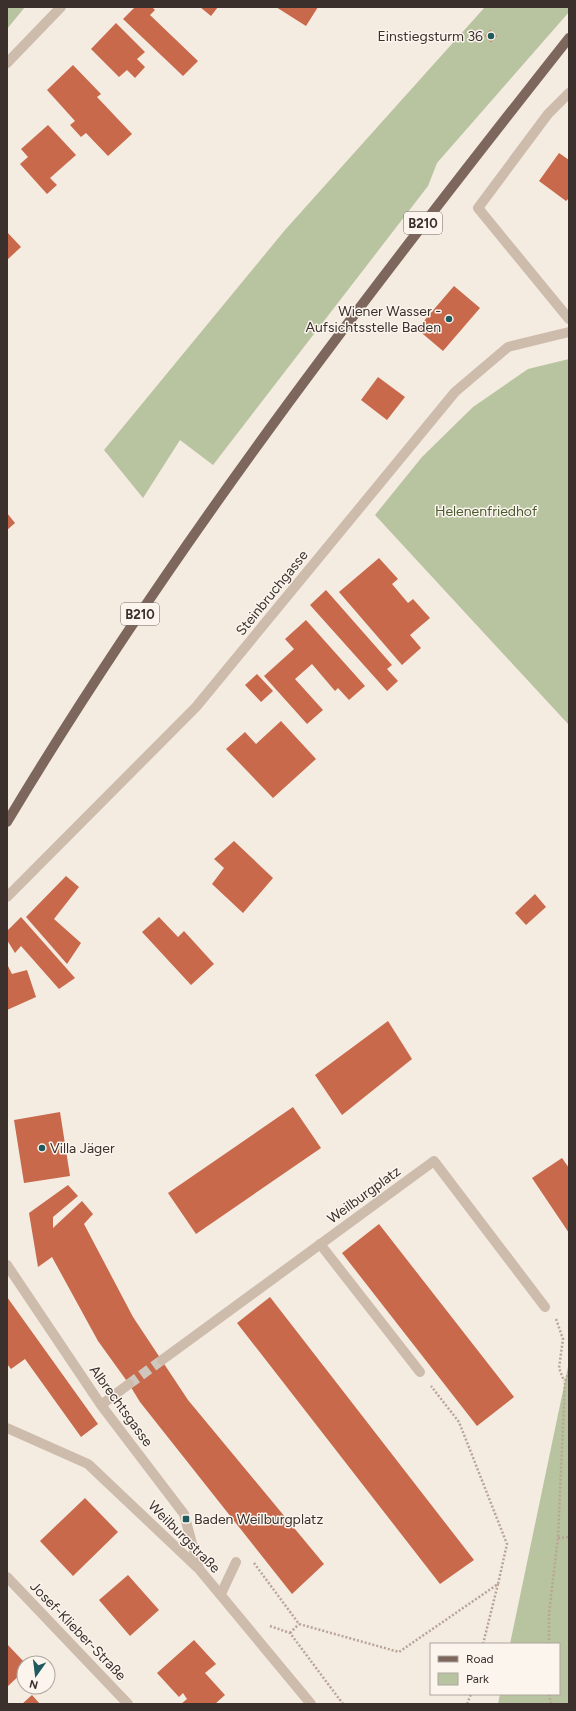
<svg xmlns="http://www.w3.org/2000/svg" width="576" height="1711" viewBox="0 0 576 1711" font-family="Figtree,sans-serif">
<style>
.green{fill:#b8c4a0}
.building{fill:#c8694b}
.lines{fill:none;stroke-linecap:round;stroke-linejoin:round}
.street-tunnel{stroke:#cfc6bd;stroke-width:10;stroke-dasharray:10 5;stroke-linecap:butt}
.path{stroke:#b9a596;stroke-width:2.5;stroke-dasharray:2 2;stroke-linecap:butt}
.lane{stroke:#cdbbac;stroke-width:10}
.street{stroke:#cdbbac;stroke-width:10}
.primary{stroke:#7d675c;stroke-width:10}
.poi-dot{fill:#1f5a5e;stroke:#fbf5ee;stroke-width:1.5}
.labels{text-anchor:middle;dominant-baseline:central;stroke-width:3;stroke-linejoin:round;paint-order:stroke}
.shield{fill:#fbf5ee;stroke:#756b66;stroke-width:1}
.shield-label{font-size:13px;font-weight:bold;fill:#3b302b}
.poi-label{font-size:14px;fill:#3b302b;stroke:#fbf5ee;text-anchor:end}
.park-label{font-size:14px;fill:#4a5a2e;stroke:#fbf5ee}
.street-label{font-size:14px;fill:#3b302b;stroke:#fbf5ee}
</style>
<rect width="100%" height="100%" fill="#f4ebe1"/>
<path class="green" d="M7,7H25L7,29Z
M485,7H569V12L437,163L428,186L213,465L180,440L143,498L104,450L285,230Z
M569,359V725L375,515L422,457L473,407L528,369Z
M569,1362V1704H498L500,1694H559V1644H510Z"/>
<path class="building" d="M135,7H152L155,10L150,15L198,61L183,76L123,19Z
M200,7H218L211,16Z
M276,7H318L306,26Z
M116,23L145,52L137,59L145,67L135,78L127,70L119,77L91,49Z
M490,30L497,36L491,42L485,36Z
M73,65L101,94L97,97L132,134L108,156L86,133L81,137L70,125L75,121L47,90Z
M48,125L76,155L50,178L57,185L47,194L20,164L28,157L21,149Z
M559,153L569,160V198L566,201L539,181Z
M7,232L21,247L7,260Z
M454,286L480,308L443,351L417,329Z
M378,377L405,397L387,420L361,400Z
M7,513L15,523L7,530Z
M379,558L398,579L392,584L408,603L413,599L430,618L410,635L421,648L402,665L339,592Z
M326,590L392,665L387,669L398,681L387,691L310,605Z
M306,620L365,686L349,700L338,688L335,691L312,664L295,679L323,710L307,724L264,676L294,649L285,639Z
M257,674L273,691L261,702L245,685Z
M281,721L316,759L273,798L226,749L245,732L256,744Z
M234,841L273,878L243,913L212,884L224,868L214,859Z
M66,876L79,887L54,919L81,943L67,964L26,917Z
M535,894L546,907L526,925L515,913Z
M21,917L75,978L59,989L21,946L15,953L7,940V931Z
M159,917L178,937L184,931L214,964L191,985L142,932Z
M7,964L12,974L27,970L36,997L7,1010Z
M388,1021L412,1059L342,1115L315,1075Z
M293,1107L321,1148L196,1234L168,1193Z
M60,1112L70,1176L24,1183L14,1120Z
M562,1158L569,1168V1233L532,1178Z
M68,1185L78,1196L53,1217V1228L82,1201L93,1214L84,1224L133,1317L188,1400L324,1564L292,1594L140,1402L129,1384L98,1341L52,1257L38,1267L29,1213Z
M379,1224L514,1397L477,1426L342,1253Z
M7,1297L98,1424L81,1437L25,1359L11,1369L7,1364Z
M270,1297L474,1560L440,1584L237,1323Z
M85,1498L118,1532L73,1576L40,1541Z
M128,1575L159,1610L130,1636L99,1600Z
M194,1640L216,1664L205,1673L225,1695L215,1704H181L187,1699L183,1693L179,1697L157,1673Z
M7,1644L25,1663L24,1671L7,1687Z
M32,1695L40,1704H22Z"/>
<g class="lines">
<path class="street-tunnel" d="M129,1384L162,1360"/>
<path class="path" d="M556,1319L563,1339L559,1368L564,1381
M558,1538L569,1537
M254,1563L299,1624L399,1652L498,1584L507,1544L459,1422L431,1386
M270,1626L290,1633L343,1704
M290,1633L299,1624
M483,1644L498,1584
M549,1644V1613L558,1538L565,1381L569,1372
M549,1694L551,1704
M467,1704L471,1694"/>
<path class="lane" d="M320,1244L420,1372
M221,1594L236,1562"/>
<path class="street" d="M7,63L61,7
M569,93L548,114L478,208L569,319
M7,897L196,707L455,392L508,347L569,332
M7,1265L101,1405L184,1514L199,1569
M162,1360L434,1161L545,1307
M101,1405L129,1384
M7,1428L88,1464L199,1569L311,1704
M7,1577L128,1704"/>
<path class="primary" d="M7,822C173,545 369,291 569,38"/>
</g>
<g class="poi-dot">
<circle cx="491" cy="36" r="4"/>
<circle cx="449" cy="319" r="4"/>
<circle cx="42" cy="1148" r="4"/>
<rect x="182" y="1515" width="8" height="8" rx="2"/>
</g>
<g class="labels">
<g class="shield">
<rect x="404" y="212" width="38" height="22" rx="3"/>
<rect x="121" y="603" width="38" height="22" rx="3"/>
</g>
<g class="shield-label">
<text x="423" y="223">B210</text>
<text x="140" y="614">B210</text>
</g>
<g class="poi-label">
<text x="483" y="36">Einstiegsturm 36</text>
<text x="441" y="311">Wiener Wasser -<tspan x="441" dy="16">Aufsichtsstelle Baden</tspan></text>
<text x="50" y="1148" text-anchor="start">Villa Jäger</text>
<text x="194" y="1519" text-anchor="start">Baden Weilburgplatz</text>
</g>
<g class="park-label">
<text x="486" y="511">Helenenfriedhof</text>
</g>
<g class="street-label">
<text transform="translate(272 593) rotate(-51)">Steinbruchgasse</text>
<text transform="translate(364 1195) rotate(-36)">Weilburgplatz</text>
<text transform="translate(121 1406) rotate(54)">Albrechtsgasse</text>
<text transform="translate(184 1537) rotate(45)">Weilburgstraße</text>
<text transform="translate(78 1631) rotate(46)">Josef-Klieber-Straße</text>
</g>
</g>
<rect width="576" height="1711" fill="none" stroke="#3b302b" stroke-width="16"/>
<rect x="430" y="1643" width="130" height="52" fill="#fbf5ee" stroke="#aea6a0"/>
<rect x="438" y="1656" width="20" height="6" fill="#7d675c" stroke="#aea6a0"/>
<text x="466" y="1663" font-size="12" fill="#3b302b">Road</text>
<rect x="438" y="1673" width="20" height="12" fill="#b8c4a0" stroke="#aea6a0"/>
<text x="466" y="1683" font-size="12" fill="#3b302b">Park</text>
<g transform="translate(36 1675) rotate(194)"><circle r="19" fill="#fbf5ee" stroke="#aea6a0"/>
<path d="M0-3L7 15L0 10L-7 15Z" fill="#1f5a5e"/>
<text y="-6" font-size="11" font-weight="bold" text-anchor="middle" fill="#3b302b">N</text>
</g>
</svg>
